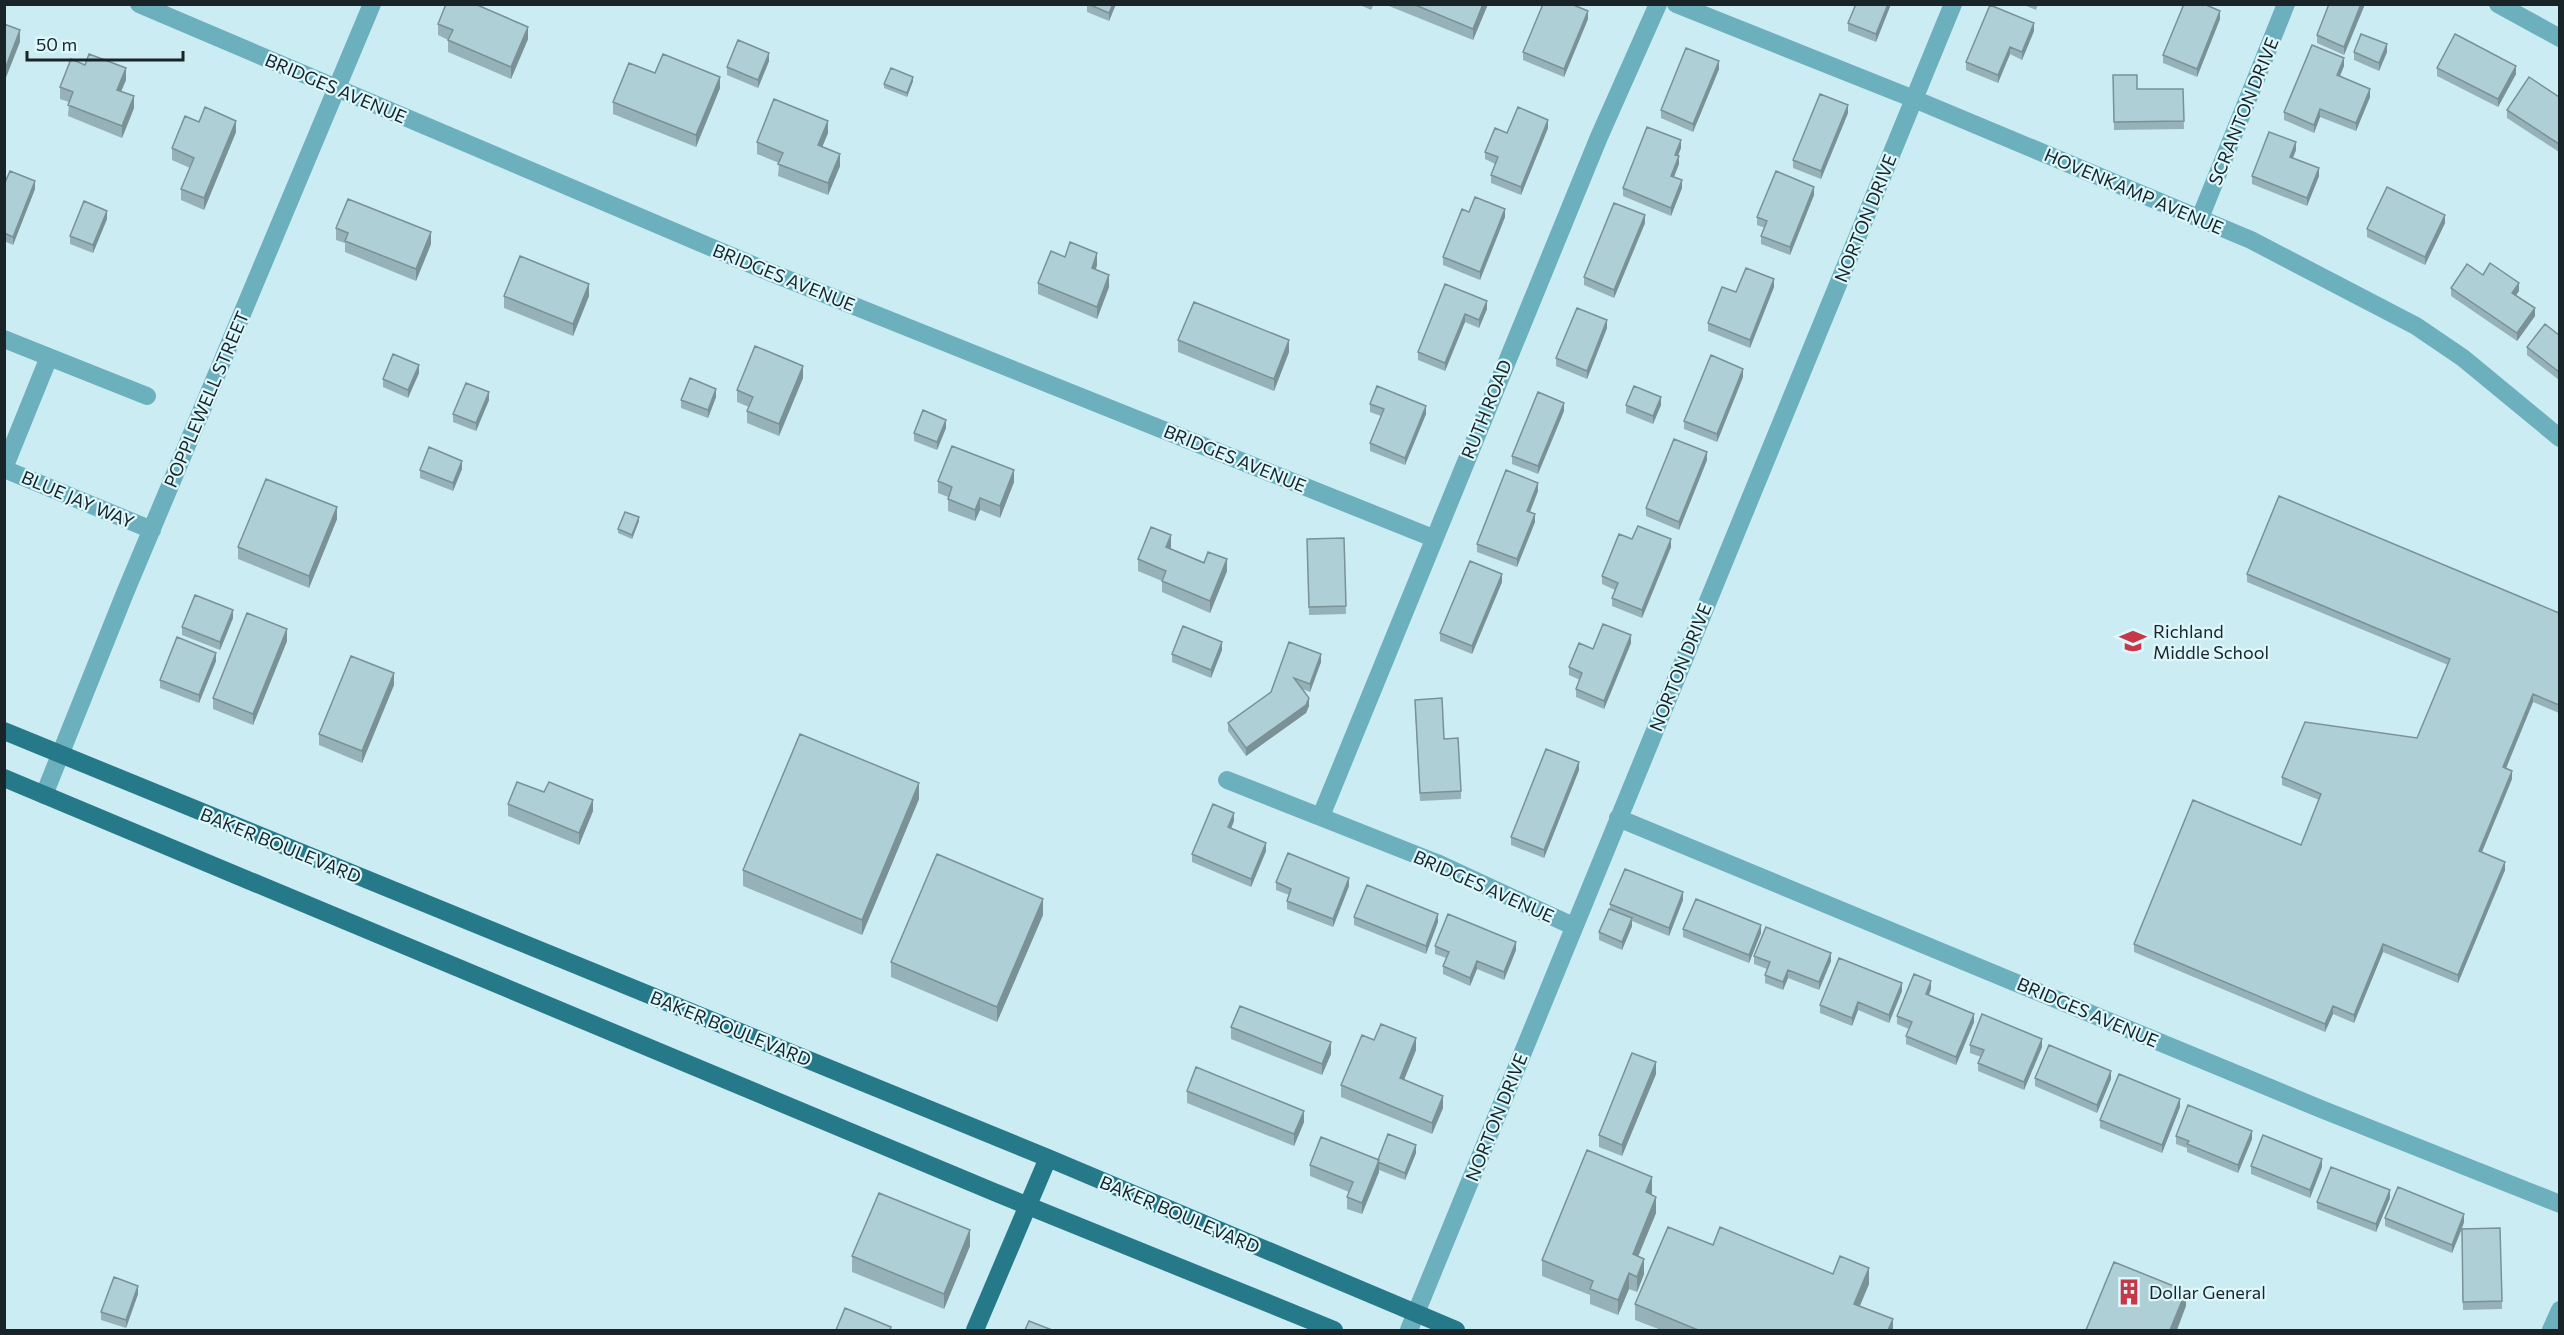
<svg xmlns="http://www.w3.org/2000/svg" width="2564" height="1335" viewBox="0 0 2564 1335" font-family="Commissioner,sans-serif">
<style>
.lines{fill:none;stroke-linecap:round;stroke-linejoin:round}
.minor{stroke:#6cb0be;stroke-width:18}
.major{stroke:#257989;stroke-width:18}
.wall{fill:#96b2b8}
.shaded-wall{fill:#7a9196}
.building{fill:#afcfd6;stroke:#7a9196;stroke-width:1.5}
.labels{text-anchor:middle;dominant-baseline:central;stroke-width:4.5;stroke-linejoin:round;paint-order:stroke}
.street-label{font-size:18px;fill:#182427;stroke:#ddf8fd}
.poi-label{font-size:18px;fill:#182427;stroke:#ddf8fd;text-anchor:start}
</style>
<rect width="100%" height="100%" fill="#cbecf3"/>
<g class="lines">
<path class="minor" d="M139,4L762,269L1433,538
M1676,4L1914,99L2251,240L2416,326L2463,358L2560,438
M2498,4L2560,38
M2200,218L2286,4
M4,339L49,357
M4,468L49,357L147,396
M4,469L152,530
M1227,780L1437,863L1573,926
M44,795L125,593L372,4
M1321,816L1599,137L1658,4
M1618,818L2321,1109L2560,1204
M1409,1330L1953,4
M2551,1330L2560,1310"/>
<path class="major" d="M4,731L1048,1158L1456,1330
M4,778L994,1192L1334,1330
M975,1330L1048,1158"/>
</g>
<path class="wall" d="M1087,4H1116L1109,21L1087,12Z
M1358,4H1374L1371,10Z
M1389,4H1488L1473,40L1389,6Z
M1856,4H1891L1876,42L1848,31V23Z
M2022,4H2038L2036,10Z
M2365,4L2344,55L2317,43V35Z
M1588,19L1564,77L1523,60V52Z
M2220,19L2197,77L2163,63V55Z
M438,24L528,39L511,79L448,52V40L438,35Z
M2034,31L2022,60L2010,54L1998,83L1966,70V62Z
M2354,52H2387L2379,71L2354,60Z
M769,61L758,88L727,75V67Z
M2344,66L2340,76L2370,97L2356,131L2320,117L2314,133L2284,120V112Z
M2437,68L2516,74L2498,107L2437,76Z
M1719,69L1693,132L1661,118V110Z
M655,73L720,88L696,147L613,114V102Z
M2113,75L2137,89H2183L2184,129L2114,130Z
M126,80L121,91L134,108L122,138L68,116L69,102L60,99V87Z
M913,81L907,97L884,88V84Z
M2559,97V152L2507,118V110Z
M1848,113L1821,179L1793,168V160Z
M199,122L236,132L204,210L181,200V189L190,168L172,160V148Z
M1548,128L1521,195L1491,183V175L1495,164L1485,159V152L1507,133Z
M828,133L822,147L840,166L828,195L778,176L779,163L757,154V142Z
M1681,148L1678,156L1679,164L1674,177L1682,188L1671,216L1623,196V188Z
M2296,150L2293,158L2319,176L2307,206L2252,184V176Z
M4,185L35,189L13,245L4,241Z
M1814,195L1790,255L1761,244V236L1765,228L1757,225V217Z
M1469,212L1505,217L1480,280L1443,265V257Z
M107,219L93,253L70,244V236Z
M1645,223L1614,298L1584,285V277Z
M2445,223L2425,265L2367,237V229Z
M336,228L431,244L416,281L345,252V243L336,240Z
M1065,257L1097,265L1096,269L1109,287L1097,319L1038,294V283Z
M2483,275L2519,291L2516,295L2535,316L2517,341L2451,296V288Z
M1445,284L1487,309L1479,328L1465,322L1445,371L1418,360V352Z
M1774,287L1750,348L1708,331V323L1736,292Z
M504,296H589L573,336L504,308Z
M1607,328L1587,379L1556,366V358Z
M2559,335V380L2527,355V347Z
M1178,340L1289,352L1274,391L1178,352Z
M419,373L408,398L383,387V379Z
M1743,377L1717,442L1684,429V421Z
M803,378L779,436L747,423V411L749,407L737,402V390Z
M716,397L708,418L681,408V400Z
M489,400L476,431L453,422V414Z
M1370,404L1426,414L1405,465L1370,451V443L1381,416L1370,412Z
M1626,405H1661L1653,424L1626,413Z
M1564,411L1538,474L1512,464V456Z
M946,428L937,450L914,441V433Z
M1707,460L1679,530L1646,516V508Z
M462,469L453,491L420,478V470Z
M938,481L1014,482L1000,518L980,510L975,521L948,511V497L938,493Z
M1538,491L1530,512L1535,522L1517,567L1477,552V544Z
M337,519L309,588L238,559V547Z
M639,521L632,539L618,533V529Z
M1344,538L1346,614L1309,615L1307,539Z
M1632,539L1671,547L1642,618L1612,606V598L1615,590L1602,584V576Z
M1171,547L1170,548L1227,571L1210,613L1162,592V581L1138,571V559Z
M2247,574L2559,613V713L2533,702L2506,769L2512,779L2482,852L2505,870L2458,983L2383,952L2354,1023L2333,1014L2325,1032L2134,952V944L2301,845L2319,800L2282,785V777L2417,738L2448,665L2247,582Z
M1502,582L1472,654L1440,641V633Z
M233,618L220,650L182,635V627Z
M287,641L253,725L213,709V698Z
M1631,643L1604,709L1576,697V689L1580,680L1569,675V667L1593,649Z
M1222,650L1211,678L1172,662V654Z
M216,661L199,703L160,688V680Z
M1321,662L1310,692L1302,689L1309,706L1306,713L1246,756L1228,731V723L1271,692Z
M394,685L362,763L319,745V734Z
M1415,708L1444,739L1461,791V799L1420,801Z
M1579,770L1544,858L1511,845V837Z
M544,792L593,811L579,845L508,816V804Z
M919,799L862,935L743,886V870Z
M1234,821L1231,829L1266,851L1251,887L1192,862V854Z
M1276,882L1349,886L1333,927L1287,909V901L1289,895L1276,890Z
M1683,900L1669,936L1632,921V926L1622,950L1599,940V932L1610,909V904Z
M1043,915L997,1022L891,977V962Z
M1354,917L1438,922L1426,954L1354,925Z
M1683,929L1761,933L1749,963L1683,937Z
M1435,946L1516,950L1504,980L1477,969L1470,986L1443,974V966L1446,958L1435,954Z
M1754,956L1831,961L1819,990L1788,978L1783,990L1765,983V975L1767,969L1754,964Z
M1931,989L1929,995L1974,1022L1956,1065L1906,1044V1036L1909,1029L1897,1024V1016Z
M1902,991L1889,1023L1858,1010L1852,1026L1820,1013V1005Z
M1231,1027L1331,1054L1322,1075L1231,1039Z
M1374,1040L1416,1050L1404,1080L1443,1108L1432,1134L1341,1097V1085Z
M1970,1045L2042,1047L2024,1090L1978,1071V1063L1981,1057L1970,1053Z
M1656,1074L1622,1156L1599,1147V1135Z
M2035,1078L2111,1079L2097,1113L2035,1086Z
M1187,1091L1304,1122L1294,1146L1187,1103Z
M2180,1107L2162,1153L2100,1128V1120Z
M2176,1136L2252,1139L2238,1173L2187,1152V1148L2176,1144Z
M1416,1153L1405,1180L1379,1170V1172L1362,1214L1347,1209V1197L1349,1192L1310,1176V1165L1378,1160Z
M2251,1166L2322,1167L2310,1198L2251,1174Z
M1652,1193L1651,1195L1656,1213L1638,1256L1644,1274L1637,1292L1629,1289L1618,1315L1590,1304V1295L1542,1276V1260Z
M2390,1198L2376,1232L2317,1209V1202Z
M2385,1218L2464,1222L2462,1229L2500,1228L2502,1309L2463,1310L2462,1229L2452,1253L2385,1226Z
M1713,1245L1833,1274L1869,1284L1860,1306L1893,1330H1661L1635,1320V1304Z
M970,1246L944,1309L852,1272V1256Z
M138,1294L126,1328L101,1320V1312Z"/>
<path class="shaded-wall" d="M1113,4H1116L1109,21V13Z
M1483,4H1488L1473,40V29Z
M1888,4H1891L1876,42V34Z
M2361,4H2365L2344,55V47Z
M1588,11V19L1564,77V69Z
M2220,11V19L2197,77V69Z
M2034,23V31L2022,60V52Z
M528,27V39L511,79V67Z
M20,30V42L5,80V69Z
M2387,44V52L2379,71V63Z
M2010,47V54L1998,83V75Z
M769,53V61L758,88V80Z
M2344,58V66L2337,83V75Z
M1719,61V69L1693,132V124Z
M2516,66V74L2498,107V99Z
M126,68V80L117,101V90Z
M720,77V88L696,147V135Z
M913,77V81L907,97V93Z
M2370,89V97L2356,131V123Z
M134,96V108L122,138V126Z
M1848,105V113L1821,179V171Z
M2320,109V117L2314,133V125Z
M1548,120V128L1521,195V187Z
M236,121V132L204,210V198Z
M828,121V133L818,157V145Z
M1681,140V148L1675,163V155Z
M2296,142V150L2290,165V157Z
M840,154V166L828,195V183Z
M1679,156V164L1671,184V176Z
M2319,168V176L2307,206V198Z
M1682,180V188L1671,216V208Z
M35,181V189L13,245V237Z
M1814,187V195L1790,255V247Z
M1505,209V217L1480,280V272Z
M107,211V219L93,253V245Z
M1645,215V223L1614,298V290Z
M2445,215V223L2425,265V257Z
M431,232V244L416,281V269Z
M1097,253V265L1092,279V268Z
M1109,275V287L1097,319V307Z
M1774,279V287L1750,348V340Z
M2519,283V291L2512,301V293Z
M589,284V296L573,336V324Z
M1487,301V309L1479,328V320Z
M2535,308V316L2517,341V333Z
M1465,314V322L1445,371V363Z
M1607,320V328L1587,379V371Z
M1289,340V352L1274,391V379Z
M419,365V373L408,398V390Z
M803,366V378L779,436V424Z
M1743,369V377L1717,442V434Z
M716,389V397L708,418V410Z
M489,392V400L476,431V423Z
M1661,397V405L1653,424V416Z
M1564,403V411L1538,474V466Z
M1426,406V414L1405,465V458Z
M946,420V428L937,450V442Z
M1707,452V460L1679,530V522Z
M462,461V469L453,491V483Z
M1014,470V482L1000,518V506Z
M1538,483V491L1527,519V511Z
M980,498V510L975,521V510Z
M337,507V519L309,588V576Z
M1535,514V522L1517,567V559Z
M639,517V521L632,539V535Z
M1171,535V547L1166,558V547Z
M1671,539V547L1642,618V610Z
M1227,559V571L1210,613V601Z
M1502,574V582L1472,654V646Z
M233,610V618L220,650V642Z
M287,629V641L253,725V714Z
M1631,635V643L1604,709V701Z
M1222,642V650L1211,678V670Z
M216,653V661L199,703V695Z
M1321,654V662L1310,692V684Z
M394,673V685L362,763V751Z
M2533,694V702L2503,775V767Z
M1309,698V706L1306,713L1246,756V748Z
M1579,762V770L1544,858V850Z
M2512,771V779L2479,859V851Z
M919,783V799L862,935V920Z
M593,800V811L579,845V833Z
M1234,813V821L1228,835V827Z
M1266,843V851L1251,887V879Z
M2505,862V870L2458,983V975Z
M1349,878V886L1333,927V919Z
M1683,892V900L1669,936V928Z
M1043,899V915L997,1022V1007Z
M1438,914V922L1426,954V946Z
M1632,918V926L1622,950V942Z
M1761,925V933L1749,963V955Z
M1516,942V950L1504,980V972Z
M2383,944V952L2354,1023V1015Z
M1831,953V961L1819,990V982Z
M1477,961V969L1470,986V978Z
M1788,970V978L1783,990V982Z
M1931,981V989L1926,1002V994Z
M1902,983V991L1889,1023V1015Z
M1858,1002V1010L1852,1026V1018Z
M2333,1006V1014L2325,1032V1024Z
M1974,1014V1022L1956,1065V1057Z
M1416,1038V1050L1400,1090V1078Z
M2042,1039V1047L2024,1090V1082Z
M1331,1042V1054L1322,1075V1064Z
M1656,1062V1074L1622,1156V1145Z
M2111,1071V1079L2097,1113V1105Z
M1443,1096V1108L1432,1134V1123Z
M2180,1099V1107L2162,1153V1145Z
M1304,1111V1122L1294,1146V1134Z
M2252,1131V1139L2238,1173V1165Z
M1416,1145V1153L1405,1180V1173Z
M2322,1159V1167L2310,1198V1190Z
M1379,1160V1172L1362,1214V1203Z
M1652,1177V1193L1646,1208V1192Z
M2390,1190V1198L2376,1232V1224Z
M1656,1197V1213L1633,1269V1254Z
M2464,1214V1222L2452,1253V1245Z
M970,1230V1246L944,1309V1294Z
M1644,1259V1274L1637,1292V1277Z
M1869,1268V1284L1854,1319V1304Z
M1629,1273V1289L1618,1315V1300Z
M138,1286V1294L126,1328V1320Z
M2186,1291V1306L2177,1330H2170Z
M1893,1319V1330H1888Z"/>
<path class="building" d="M446,4H475L528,27L511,67L448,40L453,30L438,24Z
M1088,4H1113L1109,13Z
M1413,4H1483L1473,29Z
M1543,4H1571L1588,11L1564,69L1523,52Z
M1856,4H1888L1876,34L1848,23Z
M2184,4H2204L2220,11L2197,69L2163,55Z
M2329,4H2361L2344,47L2317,35Z
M1990,5L2034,23L2022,52L2010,47L1998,75L1966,62Z
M4,24L20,30L5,69L4,68Z
M2361,34L2387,44L2379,63L2354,52Z
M2455,34L2516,66L2498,99L2437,68Z
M738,40L769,53L758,80L727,67Z
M2312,45L2344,58L2337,75L2370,89L2356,123L2320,109L2314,125L2284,112Z
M1686,48L1719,61L1693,124L1661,110Z
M89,54L126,68L117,90L134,96L122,126L68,105L73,92L60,87L71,59L85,65Z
M663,54L720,77L696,135L613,102L629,63L655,73Z
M891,68L913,77L907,93L884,84Z
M2113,75H2137V89H2183L2184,121L2114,122Z
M2529,77L2559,97V144L2507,110Z
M1820,94L1848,105L1821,171L1793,160Z
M774,99L828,121L818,145L840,154L828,183L778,164L783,153L757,142Z
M205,107L236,121L204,198L181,189L194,158L172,148L185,116L199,122Z
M1518,107L1548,120L1521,187L1491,175L1498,157L1485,152L1495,128L1507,133Z
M1647,127L1681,140L1675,155L1679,156L1671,176L1682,180L1671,208L1623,188Z
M2269,132L2296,142L2290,157L2319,168L2307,198L2252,176Z
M10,171L35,181L13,237L4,233V185Z
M1776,171L1814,187L1790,247L1761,236L1767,221L1757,217Z
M2387,187L2445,215L2425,257L2367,229Z
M1475,197L1505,209L1480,272L1443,257L1462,209L1469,212Z
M348,199L431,232L416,269L345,241L348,233L336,228Z
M84,201L107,211L93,245L70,236Z
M1614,203L1645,215L1614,290L1584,277Z
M1070,242L1097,253L1092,268L1109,275L1097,307L1038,283L1051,251L1065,257Z
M520,256L589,284L573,324L504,296Z
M2490,263L2519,283L2512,293L2535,308L2517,333L2451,288L2467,264L2483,275Z
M1746,268L1774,279L1750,340L1708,323L1722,287L1736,292Z
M1445,284L1487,301L1479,320L1465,314L1445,363L1418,352Z
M1194,302L1289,340L1274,379L1178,340Z
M1577,308L1607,320L1587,371L1556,358Z
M2545,324L2559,335V372L2527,347Z
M755,346L803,366L779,424L747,411L753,397L737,390Z
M393,354L419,365L408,390L383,379Z
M1711,355L1743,369L1717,434L1684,421Z
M690,378L716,389L708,410L681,400Z
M466,383L489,392L476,423L453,414Z
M1377,386L1426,406L1405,458L1370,443L1384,409L1370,404Z
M1634,386L1661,397L1653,416L1626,405Z
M1538,392L1564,403L1538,466L1512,456Z
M923,410L946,420L937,442L914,433Z
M1674,439L1707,452L1679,522L1646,508Z
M952,446L1014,470L1000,506L980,498L975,510L948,499L952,487L938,481Z
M429,447L462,461L453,483L420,470Z
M1506,470L1538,483L1527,511L1535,514L1517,559L1477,544Z
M266,479L337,507L309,576L238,547Z
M2279,496L2559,613V705L2533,694L2503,767L2512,771L2479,851L2505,862L2458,975L2383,944L2354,1015L2333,1006L2325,1024L2134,944L2193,800L2301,845L2321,794L2282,777L2305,722L2417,738L2450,659L2247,574Z
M625,512L639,517L632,535L618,529Z
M1638,526L1671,539L1642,610L1612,598L1618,583L1602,576L1619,534L1632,539Z
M1151,527L1171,535L1166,547L1204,563L1208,552L1227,559L1210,601L1162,581L1166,571L1138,559Z
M1344,538L1346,606L1309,607L1307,539Z
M1470,561L1502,574L1472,646L1440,633Z
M195,595L233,610L220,642L182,627Z
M247,613L287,629L253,714L213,698Z
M1603,624L1631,635L1604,701L1576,689L1582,673L1569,667L1579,643L1593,649Z
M1183,626L1222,642L1211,670L1172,654Z
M177,637L216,653L199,695L160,680Z
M1289,642L1321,654L1310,684L1294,678L1309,698L1306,705L1246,748L1228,723L1271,692Z
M351,656L394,673L362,751L319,734Z
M1442,698L1444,739L1458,738L1461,791L1420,793L1415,700Z
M800,734L919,783L862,920L743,870Z
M1546,749L1579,762L1544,850L1511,837Z
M517,782L544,792L549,782L593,800L579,833L508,804Z
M1213,804L1234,813L1228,827L1266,843L1251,879L1192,854Z
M1288,853L1349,878L1333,919L1287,901L1291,889L1276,882Z
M937,854L1043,899L997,1007L891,962Z
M1625,869L1683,892L1669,928L1610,904Z
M1367,885L1438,914L1426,946L1354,917Z
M1696,899L1761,925L1749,955L1683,929Z
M1609,909L1632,918L1622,942L1599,932Z
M1448,914L1516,942L1504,972L1477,961L1470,978L1443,966L1449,952L1435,946Z
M1766,927L1831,953L1819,982L1788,970L1783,982L1765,975L1770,962L1754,956Z
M1839,958L1902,983L1889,1015L1858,1002L1852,1018L1820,1005Z
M1914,974L1931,981L1926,994L1974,1014L1956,1057L1906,1036L1912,1022L1897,1016Z
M1240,1006L1331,1042L1322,1064L1231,1027Z
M1982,1014L2042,1039L2024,1082L1978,1063L1984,1050L1970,1045Z
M1381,1024L1416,1038L1400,1078L1443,1096L1432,1123L1341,1085L1362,1035L1374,1040Z
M2049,1045L2111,1071L2097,1105L2035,1078Z
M1632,1053L1656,1062L1622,1145L1599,1135Z
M1196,1067L1304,1111L1294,1134L1187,1091Z
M2119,1074L2180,1099L2162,1145L2100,1120Z
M2188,1105L2252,1131L2238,1165L2187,1144L2189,1141L2176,1136Z
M1388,1134L1416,1145L1405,1173L1378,1162L1379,1160H1378Z
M2263,1135L2322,1159L2310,1190L2251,1166Z
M1321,1137L1379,1160L1362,1203L1347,1197L1353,1182L1310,1165Z
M1587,1150L1652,1177L1646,1192L1656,1197L1633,1254L1644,1259L1637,1277L1629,1273L1618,1300L1590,1289L1593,1281L1542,1260Z
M2331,1167L2390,1190L2376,1224L2317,1202Z
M2398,1187L2464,1214L2452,1245L2385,1218Z
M879,1193L970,1230L944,1294L852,1256Z
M1668,1227L1713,1245L1720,1227L1833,1274L1840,1256L1869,1268L1854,1304L1893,1319L1888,1330H1698L1635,1304Z
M2500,1228L2502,1301L2463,1302L2462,1229Z
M2114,1262L2186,1291L2170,1330H2086Z
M114,1277L138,1286L126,1320L101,1312Z
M845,1308L891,1327L890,1330H836Z
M1029,1321L1052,1330H1025Z"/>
<defs>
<g id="school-bare" transform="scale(2.07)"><path d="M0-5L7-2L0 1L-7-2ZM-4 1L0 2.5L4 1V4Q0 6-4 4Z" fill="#c73747" stroke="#ddf8fd" stroke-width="2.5" paint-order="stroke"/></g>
<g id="building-bare" transform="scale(2.07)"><path d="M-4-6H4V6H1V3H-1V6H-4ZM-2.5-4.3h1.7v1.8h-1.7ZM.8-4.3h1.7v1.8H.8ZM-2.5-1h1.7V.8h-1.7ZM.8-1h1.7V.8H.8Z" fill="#c73747" stroke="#ddf8fd" stroke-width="2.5" paint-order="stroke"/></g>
</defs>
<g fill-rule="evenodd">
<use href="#school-bare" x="2133" y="641"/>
<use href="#building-bare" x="2129" y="1292"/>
</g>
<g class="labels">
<g class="street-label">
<text transform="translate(336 88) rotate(23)">BRIDGES AVENUE</text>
<text transform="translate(2243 111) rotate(-68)">SCRANTON DRIVE</text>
<text transform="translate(2134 191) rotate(23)">HOVENKAMP AVENUE</text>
<text transform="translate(1865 218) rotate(-68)">NORTON DRIVE</text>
<text transform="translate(784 277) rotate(22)">BRIDGES AVENUE</text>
<text transform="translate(206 399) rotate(-67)">POPPLEWELL STREET</text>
<text transform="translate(1486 409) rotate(-68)">RUTH ROAD</text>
<text transform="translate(1235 458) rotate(22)">BRIDGES AVENUE</text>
<text transform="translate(78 499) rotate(23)">BLUE JAY WAY</text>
<text transform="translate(1680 667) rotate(-68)">NORTON DRIVE</text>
<text transform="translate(281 845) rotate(22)">BAKER BOULEVARD</text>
<text transform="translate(1484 886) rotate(24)">BRIDGES AVENUE</text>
<text transform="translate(2088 1012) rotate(23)">BRIDGES AVENUE</text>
<text transform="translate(731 1028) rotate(22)">BAKER BOULEVARD</text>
<text transform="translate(1496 1117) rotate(-68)">NORTON DRIVE</text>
<text transform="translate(1180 1214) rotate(23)">BAKER BOULEVARD</text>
</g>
<g class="poi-label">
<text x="2153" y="631">Richland<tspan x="2153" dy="21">Middle School</tspan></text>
<text x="2149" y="1292">Dollar General</text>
</g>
</g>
<rect width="2564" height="1335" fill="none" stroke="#182427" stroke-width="12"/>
<path d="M27 51v9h156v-9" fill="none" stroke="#182427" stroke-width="3"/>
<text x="36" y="51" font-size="18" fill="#182427" stroke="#ddf8fd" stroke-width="4.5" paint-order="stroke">50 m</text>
</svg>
